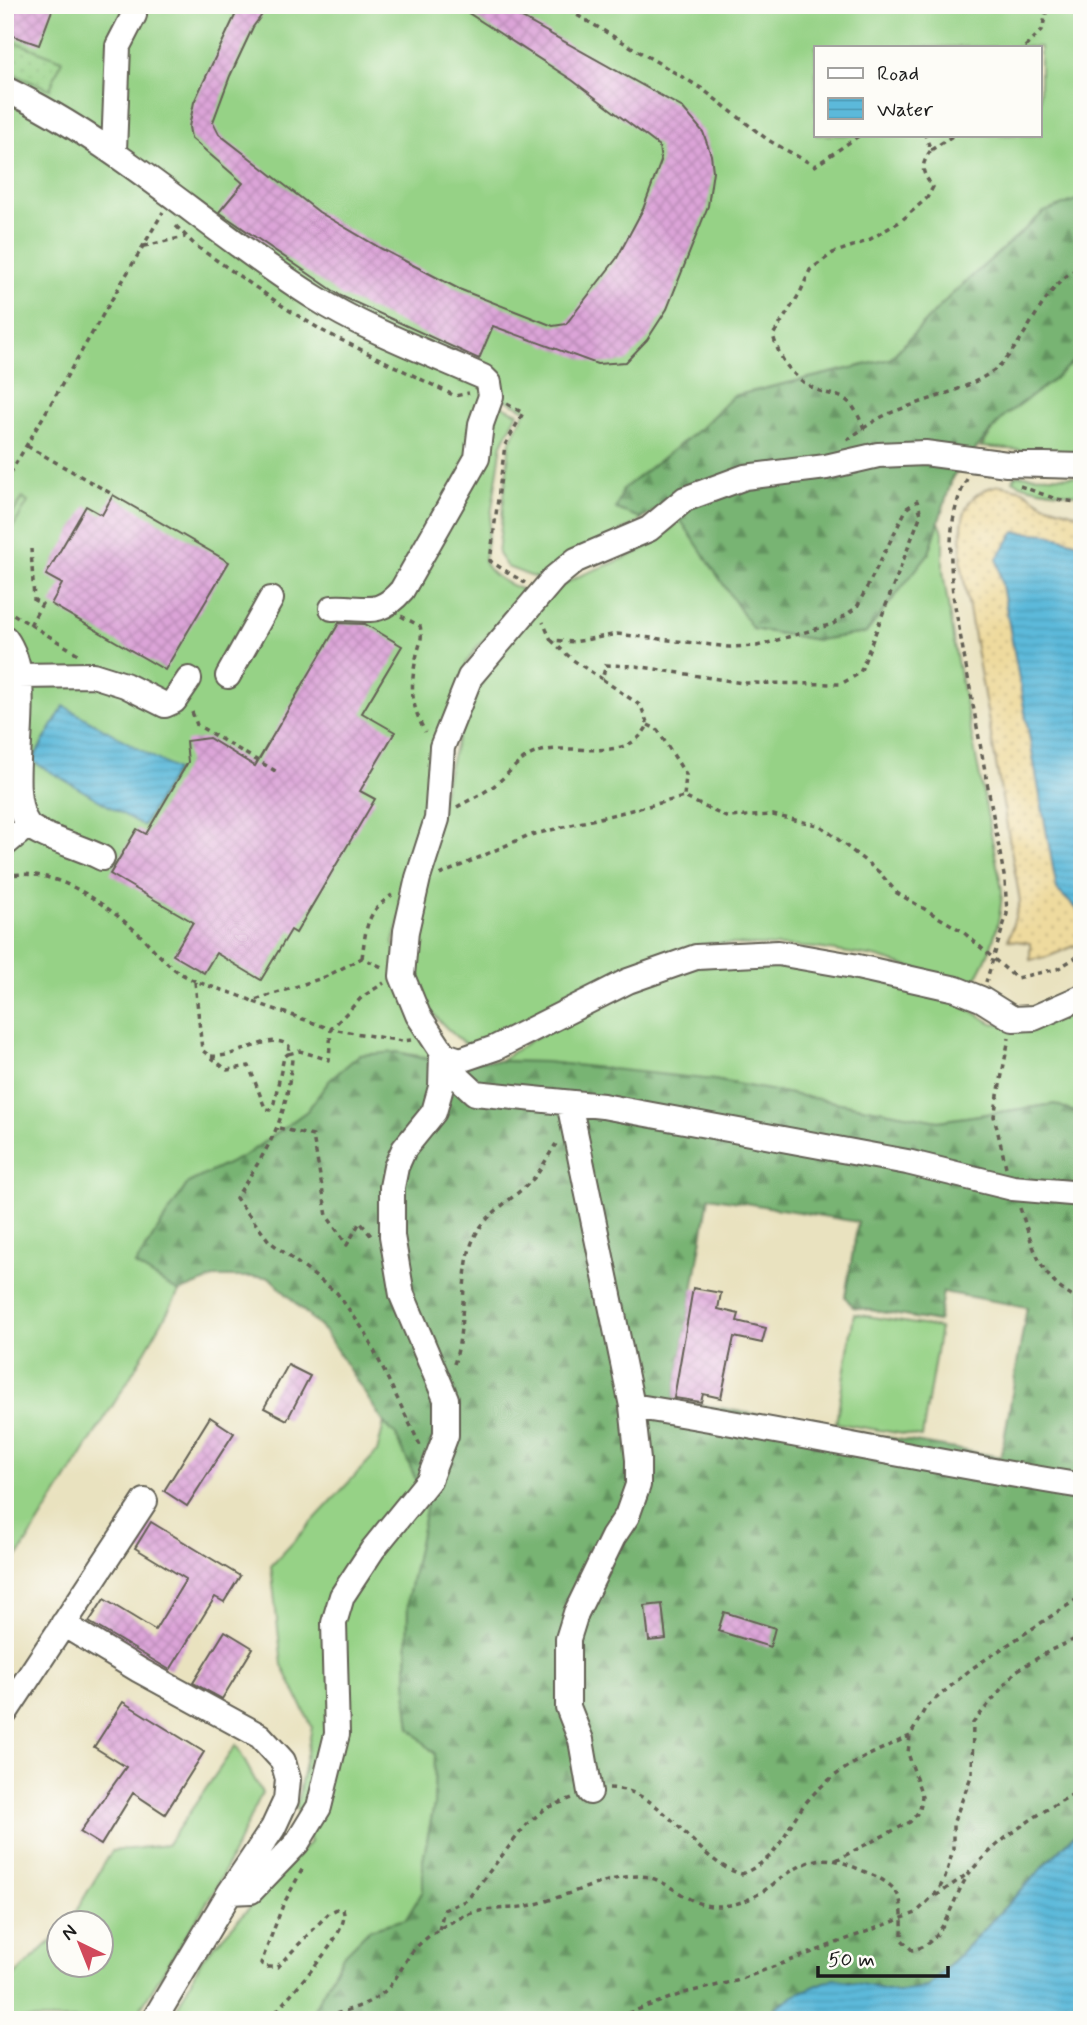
<svg xmlns="http://www.w3.org/2000/svg" width="1087" height="2025" viewBox="0 0 1087 2025" font-family="Mynerve,sans-serif">
<style>
.grass{fill:#96d286;stroke:#597751;stroke-width:2;fill-rule:evenodd}
.forest{fill:url(#forest-firs);stroke:#4a6848;stroke-width:2;fill-rule:evenodd}
.sand{fill:url(#sand-dots);stroke:#857b5d;stroke-width:2}
.park{fill:url(#park-dots);stroke:#597751;stroke-width:2}
.water{fill:url(#water-rules);stroke:#3c6a7b;stroke-width:2}
.building{fill:url(#building-cross-hatch)}
.lines{fill:none;stroke-linecap:round;stroke-linejoin:round}
.minor-casing{stroke:#646155;stroke-width:28}
.path{stroke:#646155;stroke-width:3.5;stroke-dasharray:5 5;stroke-linecap:butt}
.minor{stroke:#fff;stroke-width:24}
</style>
<defs>
<pattern id="forest-firs" width="22" height="20" patternUnits="userSpaceOnUse" patternTransform="scale(1.75)"><rect width="22" height="20" fill="#78b473"/><path d="M5 1l3.5 6h-7zM16 11l3.5 6h-7z" fill="#62925e"/></pattern>
<pattern id="sand-dots" width="8" height="8" patternUnits="userSpaceOnUse" patternTransform="scale(1.75)"><rect width="8" height="8" fill="#eeda9e"/><path d="M2 2h.1M6 6h.1" fill="none" stroke="#ccba88" stroke-width="1.8" stroke-linecap="round"/></pattern>
<pattern id="park-dots" width="8" height="8" patternUnits="userSpaceOnUse" patternTransform="scale(1.75)"><rect width="8" height="8" fill="#96d286"/><path d="M2 2h.1M6 6h.1" fill="none" stroke="#81b473" stroke-width="1.8" stroke-linecap="round"/></pattern>
<pattern id="water-rules" width="6" height="5" patternUnits="userSpaceOnUse" patternTransform="scale(1.75)"><rect width="6" height="5" fill="#5cb9da"/><path d="M0 2.5h6" fill="none" stroke="#4f9eba"/></pattern>
<pattern id="building-cross-hatch" width="8" height="8" patternUnits="userSpaceOnUse" patternTransform="scale(1.75)"><rect width="8" height="8" fill="#dca4d8"/><path d="M0 0l8 8M0 8l8-8" fill="none" stroke="#bc8db9"/></pattern>
</defs>
<rect width="100%" height="100%" fill="#fdfcf7"/>
<filter id="ink" filterUnits="userSpaceOnUse"><feTurbulence type="fractalNoise" baseFrequency=".0143" numOctaves="2"/><feDisplacementMap in="SourceGraphic" scale="14" xChannelSelector="R" yChannelSelector="G"/><feConvolveMatrix kernelMatrix="1 2 1 2 8 2 1 2 1" color-interpolation-filters="sRGB"/></filter>
<filter id="wash" filterUnits="userSpaceOnUse"><feTurbulence type="fractalNoise" baseFrequency=".00686" numOctaves="4" result="noise"/><feDisplacementMap in="SourceGraphic" scale="28" xChannelSelector="R" yChannelSelector="G"/><feGaussianBlur stdDeviation="1.57" result="paint"/><feColorMatrix in="noise" values="0 0 0 0 0 0 0 0 0 0 0 0 0 0 0 0 0 1.4 0 .05"/><feComposite in="paint" operator="in"/></filter>
<g filter="url(#wash)">
<rect width="100%" height="100%" fill="#e9e2bf"/>
<path class="grass" d="M5,5H1082V198L1044,212L950,296L890,359L733,396L701,428L623,489L643,519L538,579L507,567L498,554L510,441L526,410L502,398L500,405L518,413L502,444L484,560C489,578 515,587 531,593L478,646L467,662L432,814L393,943L436,1059L397,1052L330,1080L307,1111L246,1155L188,1183L135,1265L179,1292L128,1381L5,1577ZM816,47H1040V135H816Z
M1082,353V434L1074,454L981,447L1003,417L1053,380Z
M1016,475L1082,477V495C1063,492 1027,490 1013,480Z
M681,519L753,629L817,640L866,633L929,553L939,522L943,532V571L954,645L1002,890C1001,921 991,956 973,982L951,979L875,957L816,948L710,943L669,956L496,1041L468,1046C441,1026 421,1004 412,971C407,956 421,910 424,893C447,767 455,686 553,593C573,574 605,568 629,556C649,548 666,534 681,519Z
M762,960L906,986L957,1002L992,1023L1030,1028L1082,1013V1115L1054,1104L939,1121L714,1080L498,1062L531,1040L678,968Z
M854,1314L940,1328L922,1437L836,1423Z
M384,1423L396,1435L427,1504L408,1597L407,1701L410,1728L435,1754L434,1805L423,1860V1891L406,1919L370,1929L342,1957L308,2020H171L202,1959L310,1842L296,1808L312,1727L282,1665L271,1566L377,1452Z
M236,1745L262,1793L216,1888L133,2020L5,2019V1984L59,1934L60,1966H102V1924L69,1923L112,1851L167,1845Z"/>
<path class="forest" d="M1082,198V353L1053,380L1003,417L953,476L929,553L866,633L817,640L753,629L668,501L643,519L616,509L623,489L701,428L733,396L890,359L950,296L1044,212Z
M397,1052L425,1059L546,1062L714,1080L938,1121L1055,1104L1082,1115V1827L928,1987L898,1992L868,1988L848,1980L794,1995L758,2020H308L342,1957L370,1929L406,1919L423,1891V1860L434,1805L435,1754L410,1728L407,1701L408,1597L427,1504L396,1435L384,1423L325,1332L269,1277H216L179,1292L135,1265L188,1183L246,1155L307,1111L330,1080L359,1055ZM709,1197L858,1222L845,1297L853,1307L938,1322L943,1292L1027,1307L1001,1457L674,1400Z"/>
<path class="sand" d="M1000,485L1023,490L1044,504L1082,515V544L1047,534L1078,913L1082,914V943L1047,957L1030,960V943L1008,940L1020,901L961,563C962,527 956,493 1000,485Z"/>
<path class="park" d="M5,38L62,60L50,89L5,71Z
M22,498L28,502L12,529L6,526Z"/>
<path class="water" d="M1015,532L1047,534L1082,544V914L1057,890L997,558Z
M64,706L176,770L143,826L32,761Z
M1082,1827V2020H758L794,1995L834,1978L897,1992L928,1987Z"/>
<g id="blocks">
<path class="building" d="M5,5H54L39,45L5,33Z
M240,5H269L253,27L230,76L213,122L219,134L319,212L382,249L459,289L553,326L566,324L617,258L643,209L661,161L659,146L572,80L456,5H499L683,108L703,132L711,155L713,171L708,206L667,309L647,340L626,362L597,364L493,326L479,359L341,296L219,212L243,183L191,138L189,127L194,102Z
M113,495L229,562L165,670L51,604L62,584L46,575L50,568L86,506L102,515Z
M339,623L365,624L402,646L362,713L395,732L360,791L375,799L296,933L291,930L261,980L216,953L204,973L173,955L193,922L110,874L137,829L146,834L188,762L186,741L209,738L255,766Z
M693,1288L721,1293L718,1309L739,1314L737,1321L766,1328L762,1343L734,1337L721,1398L703,1394L701,1402L674,1398Z
M288,1365L310,1376L287,1420L264,1408Z
M210,1417L234,1433L187,1506L164,1491Z
M151,1522L240,1576L224,1602L215,1597L170,1670L89,1622L104,1599L155,1630L186,1579L135,1548Z
M662,1604L666,1639L649,1641L645,1606Z
M724,1612L775,1628L770,1647L718,1631Z
M225,1631L253,1648L222,1699L193,1683Z
M123,1702L204,1752L165,1814L133,1793L101,1845L80,1832L126,1767L94,1747Z"/>
</g>
</g>
<g filter="url(#ink)">
<use href="#blocks" fill-opacity="0" stroke="#646155" stroke-width="2"/>
<g class="lines">
<g class="minor-casing">
<path id="minor" d="M5,89C119,143 209,231 314,297C366,330 427,352 483,377L489,383L491,396L481,424L477,458L402,590C377,619 365,606 332,608
M114,151L118,46L134,15
M1082,466L1007,464L925,453L878,455L826,467L745,477L685,499L649,529L576,560L554,578L470,677L442,747L437,819L418,878L406,931L402,976L418,1015L460,1079L475,1093L603,1106L907,1162L1013,1188L1082,1194
M5,638C41,686 0,785 28,825C40,837 82,847 102,858
M18,676L93,675L125,685L165,705L174,701L189,679
M228,676L271,599
M5,844L28,825
M442,1054L460,1060L495,1048L628,981L696,957L778,953L853,966L956,989L981,999L1013,1019L1034,1018L1082,997
M569,1103L632,1406L638,1460V1485L627,1516L613,1537L576,1613L568,1639V1707L581,1740L590,1792
M632,1406C783,1430 931,1462 1082,1486
M63,1624L139,1670L260,1736L283,1761L288,1779L286,1800L273,1828L230,1892L154,2020
M5,1713L145,1501
M230,1892L251,1891L297,1843L319,1807L337,1734L334,1623L342,1596L373,1549L429,1480L446,1435V1399L402,1295L392,1236V1187L396,1167L404,1149L434,1112L441,1087L442,1054"/>
</g>
<path class="path" d="M560,5L701,88L768,140L815,166L860,135
M1025,47L1042,30L1048,5
M931,150L954,135
M176,226L196,246L287,309L323,331L455,396L469,393
M144,246L185,237
M507,404L523,413L505,445L490,561L525,583
M864,429C847,384 836,403 806,384C788,371 779,357 773,335L800,293L810,270L833,253L867,241L901,221L927,198L933,187C921,172 920,166 931,150L925,135
M847,440C860,431 874,420 888,414C921,400 975,389 1000,365C1029,338 1045,281 1082,267
M27,446L112,494
M967,479C947,516 950,555 953,595L1005,881L1007,914L986,982
M5,482L163,212
M5,485L13,490
M1020,486L1056,499L1082,503
M5,609L78,654
M401,616L420,626C423,638 420,643 417,654C410,686 410,703 425,732
M30,625L42,604L34,600L31,549
M551,640L573,660L602,679
M192,712L197,725L277,772
M648,725L657,729L686,775L684,797
M457,807C469,800 483,794 495,785C509,774 520,757 538,752C572,741 627,766 648,725L641,706L602,679L606,665L636,666L743,683L841,684L860,673L921,514L917,501L907,508L857,607L833,624L757,646L729,647L617,634L574,642L551,640L543,622
M440,875L527,836L684,797L726,817L773,815L821,826L879,872L897,893L962,931L1016,978L1057,969L1082,954
M5,876C51,866 97,898 131,927C146,939 158,956 173,968C197,987 225,988 252,1001L325,977L362,958L384,968
M362,958C366,928 366,912 392,895
M195,982L202,1050L227,1070L249,1066L265,1108L270,1110L274,1103L284,1057L288,1054L292,1059C286,1124 270,1144 236,1198L269,1241L337,1293L365,1332L421,1447
M254,1002L331,1029L362,997L384,983
M211,1056C239,1059 270,1030 289,1046L288,1054L300,1051L329,1060L331,1029L402,1041L411,1040
M279,1128L313,1136L327,1216L347,1245L360,1222L372,1237
M1006,1167L994,1116L1009,1038
M1020,1208C1033,1246 1041,1285 1082,1301
M454,1364C467,1327 459,1265 475,1236C487,1212 514,1199 532,1180C542,1170 548,1155 556,1144
M609,1788C667,1789 693,1862 742,1874C786,1854 781,1831 809,1799C836,1768 873,1753 910,1736
M836,1860L910,1822L920,1810L922,1796L908,1753L910,1736L926,1707L971,1669L1082,1596
M936,1896L970,1872
M439,1930L444,1910L467,1900L526,1825L545,1809L572,1798
M271,2020C283,1998 353,1933 343,1910L339,1908L329,1913L277,1967H264L261,1963L283,1905L304,1866
M317,2020C338,2012 368,2007 385,1991C396,1981 403,1964 412,1952C425,1936 451,1921 469,1914C487,1907 509,1910 527,1906C559,1900 608,1875 640,1876C667,1877 685,1904 712,1906C763,1908 778,1869 817,1860C834,1856 853,1867 868,1873C906,1889 902,1902 902,1940L912,1950C947,1944 952,1893 972,1870C1002,1835 1043,1811 1082,1789
M609,2020L684,1993L736,1981L916,1913L938,1891L945,1878L953,1850V1824L972,1774L973,1723L1016,1671L1051,1650L1082,1636"/>
<use href="#minor" class="minor"/>
</g>
</g>
<rect width="1087" height="2025" fill="none" stroke="#fdfcf7" stroke-width="28"/>
<rect x="814" y="46" width="228" height="91" fill="#fdfcf7" stroke="#a3a29f" stroke-width="2"/>
<rect x="828" y="68" width="35" height="10" fill="#ffffff" stroke="#a3a29f" stroke-width="2"/>
<text x="877" y="80" font-size="21" fill="#1c1c1c">Road</text>
<rect x="828" y="98" width="35" height="21" fill="url(#water-rules)" stroke="#a3a29f" stroke-width="2"/>
<text x="877" y="116" font-size="21" fill="#1c1c1c">Water</text>
<g transform="translate(80 1944) rotate(317)"><circle r="33" fill="#fdfcf7" stroke="#a3a29f" stroke-width="2"/>
<path d="M0-5L12 26L0 18L-12 26Z" fill="#d1495b"/>
<text y="-10" font-size="19" font-weight="bold" text-anchor="middle" fill="#1c1c1c">N</text>
</g>
<path d="M818 1966v10h130v-10" fill="none" stroke="#1c1c1c" stroke-width="3.5"/>
<text x="828" y="1966" font-size="21" fill="#1c1c1c" stroke="#fdfcf7" stroke-width="5" paint-order="stroke">50 m</text>
</svg>
